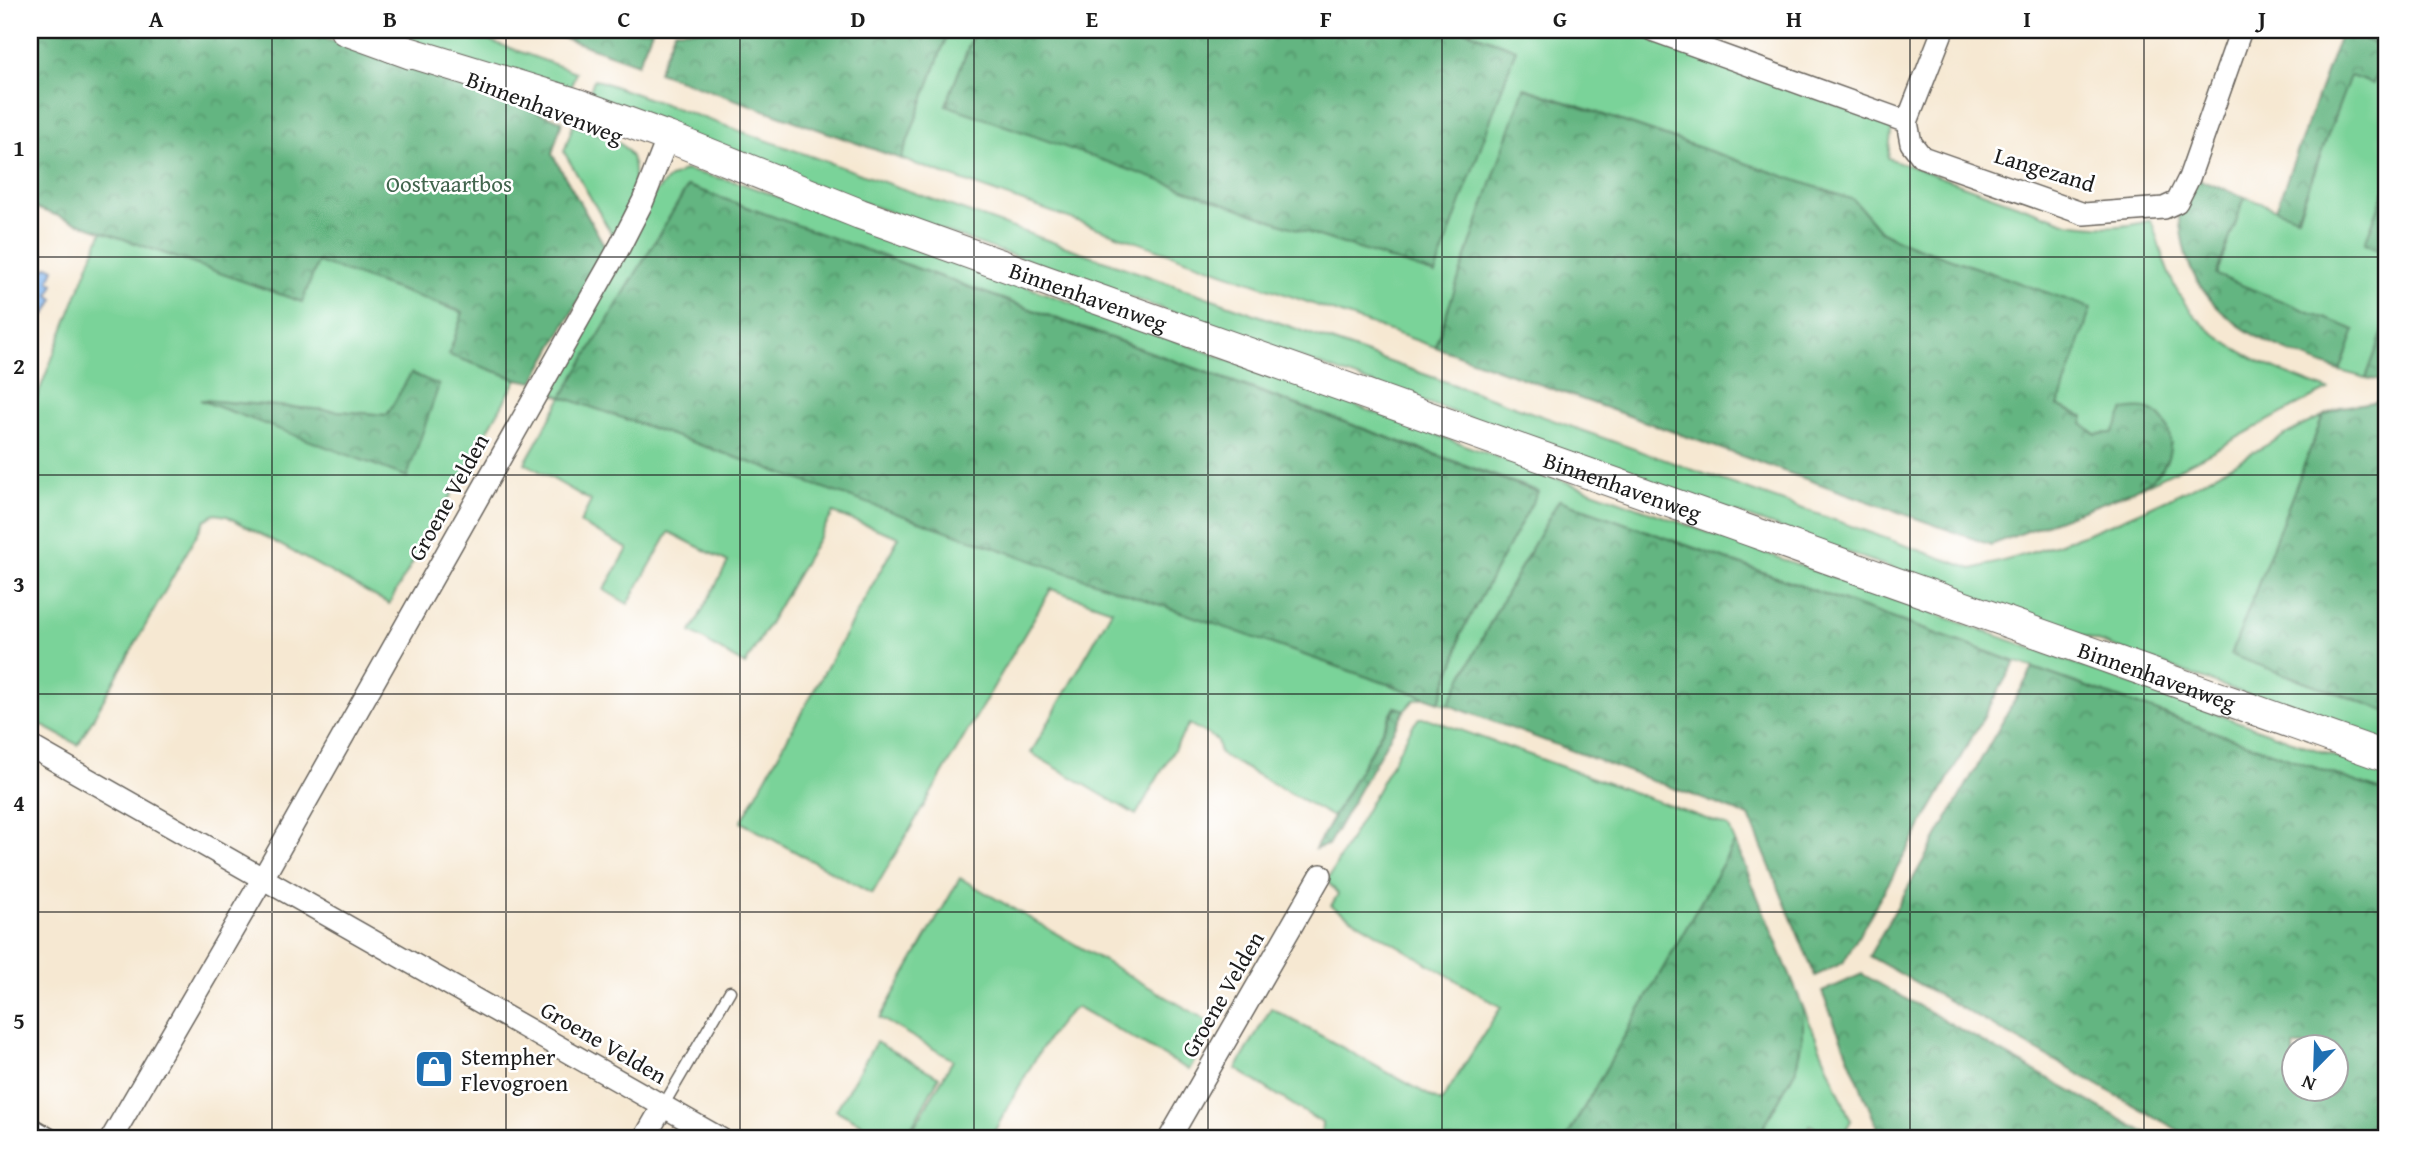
<svg xmlns="http://www.w3.org/2000/svg" width="2417" height="1169" viewBox="0 0 2417 1169" font-family="'Gentium Book Plus',serif">
<style>
.green{fill:#7ad399;stroke:#4b785a;stroke-width:2;fill-rule:evenodd}
.forest{fill:url(#forest-crowns);stroke:#40684e;stroke-width:2;fill-rule:evenodd}
.water{fill:#81b5ee;stroke:#4e6885;stroke-width:2}
.lines{fill:none;stroke-linecap:round;stroke-linejoin:round}
.lane-casing{stroke:#68635c;stroke-width:13}
.street-casing{stroke:#68635c;stroke-width:24}
.secondary-casing{stroke:#68635c;stroke-width:32}
.lane{stroke:#fff;stroke-width:10}
.street{stroke:#fff;stroke-width:21}
.secondary{stroke:#fff;stroke-width:30}
.grid{fill:none;stroke:#1c1c1c;stroke-width:2;stroke-opacity:0.55}
.labels{text-anchor:middle;dominant-baseline:central;stroke-width:5;stroke-linejoin:round;paint-order:stroke}
.street-label{font-size:23px;fill:#1c1c1c;stroke:#fff}
.park-label{font-size:23px;fill:#42654e;stroke:#fff}
.poi-label{font-size:23px;fill:#1c1c1c;stroke:#fff;text-anchor:start}
.neatline{fill:none;stroke:#1c1c1c;stroke-width:2.5}
.grid-label{font-size:23px;text-anchor:middle;font-weight:bold;fill:#1c1c1c}
</style>
<defs>
<pattern id="forest-crowns" width="20" height="18" patternUnits="userSpaceOnUse" patternTransform="scale(1.75)"><rect width="20" height="18" fill="#63b581"/><path d="M2 6a3 3 0 1 1 6 0M12 15a3 3 0 1 1 6 0" fill="none" stroke="#519269"/></pattern>
</defs>
<rect width="100%" height="100%" fill="#fff"/>
<filter id="ink" filterUnits="userSpaceOnUse"><feTurbulence type="fractalNoise" baseFrequency=".0143" numOctaves="2"/><feDisplacementMap in="SourceGraphic" scale="14" xChannelSelector="R" yChannelSelector="G"/><feConvolveMatrix kernelMatrix="1 2 1 2 8 2 1 2 1" color-interpolation-filters="sRGB"/></filter>
<filter id="wash" filterUnits="userSpaceOnUse"><feTurbulence type="fractalNoise" baseFrequency=".00686" numOctaves="4" result="noise"/><feDisplacementMap in="SourceGraphic" scale="28" xChannelSelector="R" yChannelSelector="G"/><feGaussianBlur stdDeviation="1.57" result="paint"/><feColorMatrix in="noise" values="0 0 0 0 0 0 0 0 0 0 0 0 0 0 0 0 0 1.4 0 .05"/><feComposite in="paint" operator="in"/></filter>
<g filter="url(#wash)">
<rect width="100%" height="100%" fill="#f6e8d2"/>
<path class="green" d="M380,30H460L576,72L567,97Z
M949,30H975L946,105L1516,49L1464,30H1624L1892,125L1888,158L2068,223C2096,227 2123,229 2151,220C2158,238 2162,258 2170,276C2195,341 2269,367 2328,390C2264,420 2205,459 2140,487L2162,470L2171,443L2113,433L2096,434L2081,424L2084,416L2058,406L2090,308L1897,240L1880,231L1854,200L1525,88L1435,347L901,159Z
M2342,30H2387V186L2365,243L2387,253V321L2366,378L2340,371L2354,330L2216,275L2245,197L2298,217L2350,75L2373,83L2386,47L2341,32Z
M594,79L1972,569C2044,552 2116,524 2182,492C2230,468 2274,438 2323,416L2231,655L2387,711V744L586,104Z
M573,125C587,130 612,137 623,146C648,168 625,214 614,238L564,152Z
M685,170L740,183L1547,475L2387,775V793L1559,500L1500,604L1448,705L1439,702L1457,655L1460,635L1538,491L688,186L563,397L1426,697L1414,700L1405,710L1395,707L1333,817L1220,754L1217,740L1189,724L1136,815L1031,753L1112,610L1051,589L872,894L741,822L899,537L833,513L745,665L691,632L728,562L669,532L628,604L604,590L628,549L580,523L591,501L525,463L562,397L548,391L654,194L668,179Z
M102,231L302,302L317,261L463,313L449,355L517,379L389,604L227,516L215,514L205,520L78,745L30,719V415ZM204,400L388,415L407,476L203,401Z
M1419,718H1427L1729,827L1735,842L1566,1139H1321L1322,1123L1236,1069L1271,1008L1441,1102L1501,1007L1331,906L1338,894L1327,881L1412,727Z
M960,878L1215,1025L1189,1070L1077,1007C1049,1024 1009,1107 990,1139H907L953,1060L880,1018Z
M1803,1007L1851,1121L1840,1139L1810,1125L1802,1139H1757L1796,1069L1803,1034Z
M876,1042L939,1077L905,1139H889L836,1110Z"/>
<path class="forest" d="M30,30H302L562,121L552,154L607,250L533,382L517,379L449,355L463,312L318,262L302,302L30,206Z
M541,30H652L638,64Z
M675,30H949L901,159L658,72Z
M975,30H1464L1516,49L1435,274L1291,227L946,105Z
M2341,32L2386,47L2373,84L2350,76L2297,217L2276,209Z
M1524,88L1854,200L1880,231L1897,240L2091,308L2058,406L2084,417L2082,424L2096,434L2113,433L2124,410C2133,409 2143,407 2152,411C2173,421 2175,451 2162,469C2153,481 2137,489 2125,494L1991,545L1435,347Z
M2194,178L2245,197L2216,275L2355,330L2340,371C2283,350 2220,331 2192,271C2183,253 2181,228 2177,208Z
M688,186L1538,492L1460,635L1457,655L1439,702L562,397Z
M2387,186V253L2365,243Z
M2387,321V382L2366,378Z
M411,373L439,385L407,477L200,400L387,415Z
M2380,401L2387,402V711L2231,655L2323,416L2342,407Z
M1559,500L2015,662L1843,963L1815,976L1749,816L1448,705L1500,604Z
M2033,668L2387,793V1139H2194L1869,956ZM2294,1046H2336V1088H2294Z
M1396,707L1405,710L1328,845L1315,849Z
M1735,842L1803,1007V1034L1796,1069L1757,1139H1566Z
M1862,974L2156,1139H1882L1822,992Z"/>
<path class="water" d="M30,266L41,272L48,266L54,269L49,281L54,284L49,295L54,299L46,314L36,308L30,318V284L32,282L30,280Z"/>
</g>
<g filter="url(#ink)">
<g class="lines">
<g class="lane-casing">
<path id="lane" d="M663,1106L730,991"/>
</g>
<g class="street-casing">
<path id="street" d="M1652,30L1907,122L1911,143L1922,157L2084,214L2164,208L2177,202L2189,178L2241,30
M1907,122L1943,30
M30,746L721,1139
M30,1128L49,1139
M111,1139L263,878L619,248L643,201L668,137
M644,1139L663,1106
M1169,1139L1321,875"/>
</g>
<g class="secondary-casing">
<g id="secondary">
<path d="M345,30L411,54"/>
<path id="s1" d="M392,47L575,103L668,137L860,214L1038,278L2387,757"/>
</g>
</g>
<use href="#lane" class="lane"/>
<use href="#street" class="street"/>
<use href="#secondary" class="secondary"/>
</g>
</g>
<path class="grid" d="M272,30V1139M506,30V1139M740,30V1139M974,30V1139M1208,30V1139M1442,30V1139M1676,30V1139M1910,30V1139M2144,30V1139M30,257H2387M30,475H2387M30,694H2387M30,912H2387"/>
<defs>
<g id="shop-square" transform="scale(2.0125)"><rect x="-9" y="-9" width="18" height="18" rx="4" fill="#1f6fb2" stroke="#fff"/><path d="M-5-2.5h2.3a2.7 3.5 0 0 1 5.4 0H5L5.5 6h-11ZM-1.5-2.5h3a1.5 2.3 0 0 0-3 0Z" fill="#fff"/></g>
</defs>
<g fill-rule="evenodd">
<use href="#shop-square" x="434" y="1069"/>
</g>
<g class="labels">
<g class="street-label">
<text transform="translate(545 107) rotate(21)">Binnenhavenweg</text>
<text transform="translate(2045 169) rotate(17)">Langezand</text>
<text stroke="none"><textPath href="#s1" startOffset="740">Binnenhavenweg</textPath></text>
<text stroke="none"><textPath href="#s1" startOffset="1307">Binnenhavenweg</textPath></text>
<text transform="translate(448 497) rotate(-61)">Groene Velden</text>
<text stroke="none"><textPath href="#s1" startOffset="1874">Binnenhavenweg</textPath></text>
<text transform="translate(1222 994) rotate(-60)">Groene Velden</text>
<text transform="translate(604 1042) rotate(30)">Groene Velden</text>
</g>
<g class="park-label">
<text x="449" y="183">Oostvaartbos</text>
</g>
<g class="poi-label">
<text x="461" y="1056">Stempher<tspan x="461" dy="26">Flevogroen</tspan></text>
</g>
</g>
<rect width="2417" height="1169" fill="none" stroke="#fff" stroke-width="77"/>
<g transform="translate(2315 1068) rotate(203)"><circle r="33" fill="#ffffff" stroke="#a4a4a4" stroke-width="2"/>
<path d="M0-5L12 26L0 18L-12 26Z" fill="#1f6fb2"/>
<text y="-10" font-size="19" font-weight="bold" text-anchor="middle" fill="#1c1c1c">N</text>
</g>
<rect x="38" y="38" width="2340" height="1092" class="neatline"/>
<g class="grid-label">
<text x="156" y="27">A</text>
<text x="390" y="27">B</text>
<text x="624" y="27">C</text>
<text x="858" y="27">D</text>
<text x="1092" y="27">E</text>
<text x="1326" y="27">F</text>
<text x="1560" y="27">G</text>
<text x="1794" y="27">H</text>
<text x="2027" y="27">I</text>
<text x="2262" y="27">J</text>
<text x="19" y="156">1</text>
<text x="19" y="374">2</text>
<text x="19" y="592">3</text>
<text x="19" y="811">4</text>
<text x="19" y="1029">5</text>
</g>
</svg>
